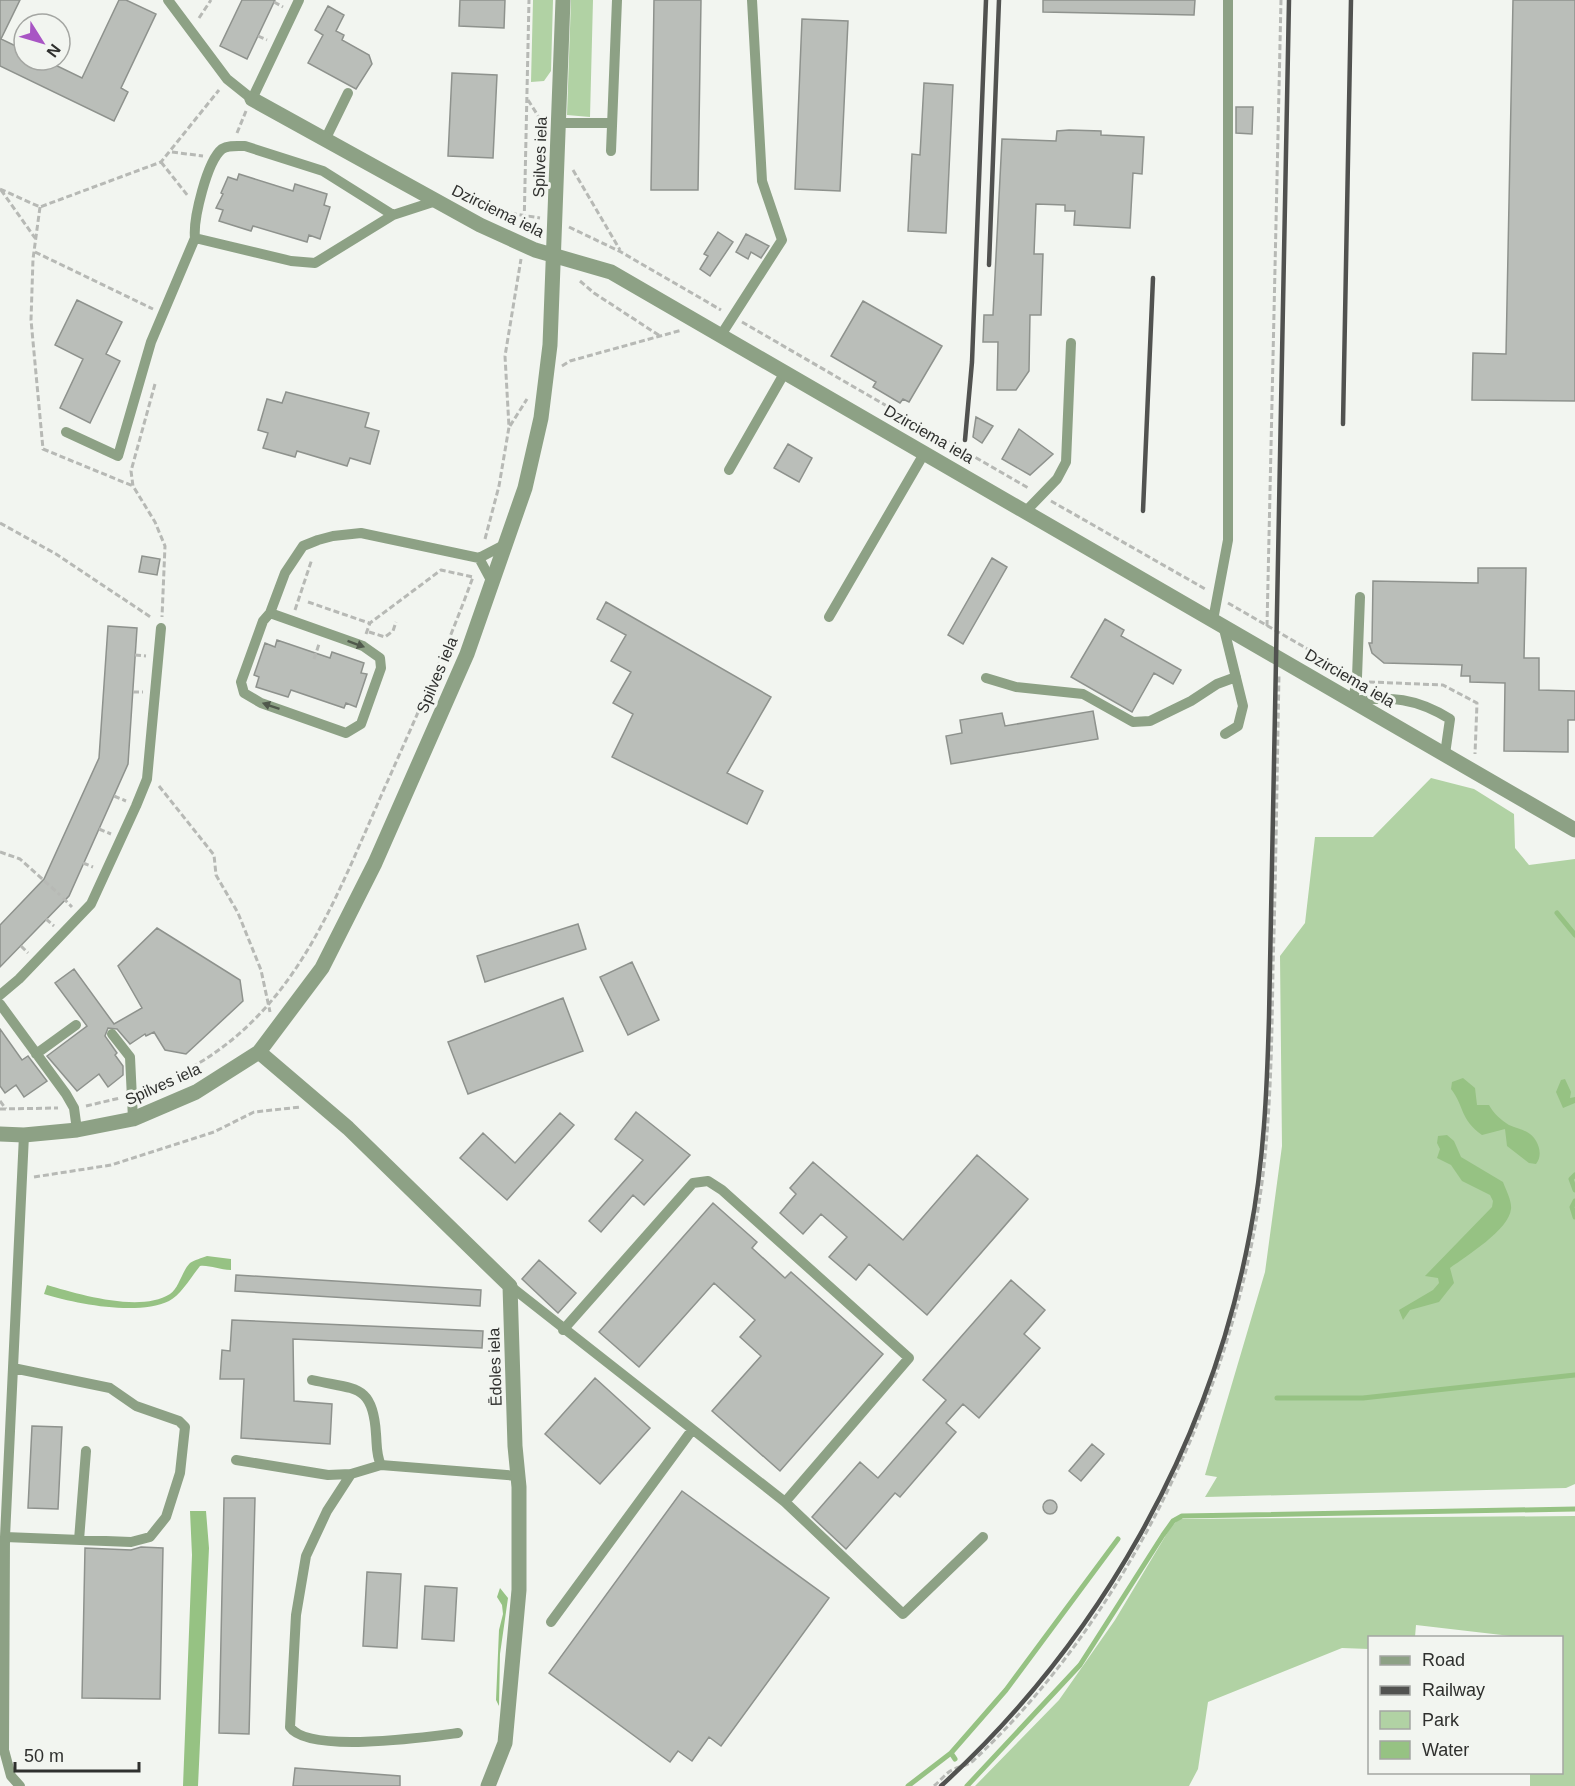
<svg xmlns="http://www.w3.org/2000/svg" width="1575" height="1786" viewBox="0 0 1575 1786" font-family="Arial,sans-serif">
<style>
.green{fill:#b1d2a4}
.water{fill:#96c283}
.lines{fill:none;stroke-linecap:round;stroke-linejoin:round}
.stream{stroke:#96c283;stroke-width:5}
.building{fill:#babeb9;stroke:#8e928d;stroke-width:1.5}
.path{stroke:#b7b9b5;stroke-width:3;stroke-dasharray:6 3;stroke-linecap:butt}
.lane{stroke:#8da185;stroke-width:10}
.street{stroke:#8da185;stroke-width:15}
.rail{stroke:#515250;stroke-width:4.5}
.oneway{fill:#50584c}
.labels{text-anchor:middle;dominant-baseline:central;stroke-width:6;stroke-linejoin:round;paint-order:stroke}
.street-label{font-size:16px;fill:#2f302e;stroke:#f2f5f0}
</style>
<rect width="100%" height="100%" fill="#f2f5f0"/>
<path class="green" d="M533,0H553L551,71L544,81L531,82Z
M571,0H593L590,117L567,115Z
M1431,778L1474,789L1514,814L1515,848L1529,865L1575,859V1484L1566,1488L1205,1497L1217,1477L1205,1475L1265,1272L1282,1146L1280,956L1305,923L1315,837H1373Z
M1575,1516V1786H1530V1773L1562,1772V1638L1519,1637L1416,1625L1415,1637L1370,1638L1369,1649L1342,1648L1208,1702L1198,1769L1189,1786H975L1059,1700L1115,1620L1172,1525L1180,1519Z"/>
<path class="water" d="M1463,1078L1475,1088L1477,1105H1489C1494,1114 1501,1120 1509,1125C1515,1128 1522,1129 1527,1132C1538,1138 1544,1154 1536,1164L1529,1163L1507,1146L1505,1129L1482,1135C1459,1118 1465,1107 1451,1089L1452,1082Z
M1565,1079L1571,1092L1570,1098L1575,1097V1103L1563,1108L1556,1092L1561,1080Z
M1447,1135L1454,1141L1461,1157L1503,1182C1506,1190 1512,1201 1511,1209C1509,1230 1466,1256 1450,1268L1454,1283L1439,1302L1410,1310L1403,1320L1399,1310L1433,1290L1439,1283L1438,1278L1425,1276L1492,1207L1493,1201L1490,1195L1462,1181L1451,1165L1437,1158L1440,1149L1437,1143L1438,1136Z
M207,1256L231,1259V1270C219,1270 210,1265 200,1266C191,1277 181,1295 169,1301C138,1316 76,1304 44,1294L47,1285C78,1294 140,1313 170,1294C179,1288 182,1271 190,1263C194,1260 202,1258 207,1256Z
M190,1511H206L209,1548L198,1786H183L192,1555Z
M500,1588L508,1598L500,1654L499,1706L496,1700L499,1630L503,1614L502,1605L497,1597Z"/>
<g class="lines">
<path class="stream" d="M1557,913L1575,935
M1575,1175L1571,1179L1575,1190
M1575,1201L1572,1207L1575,1217
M1277,1398H1363L1575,1375
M955,1759L951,1753L1006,1690L1118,1539
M908,1786L951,1753
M967,1786L1080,1665L1163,1535L1173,1521L1182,1516L1575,1509"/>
</g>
<path class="building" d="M0,0H20L1,39L24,50V60H45L82,78L119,0H126L156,14L121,88L128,92L114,121L0,66Z
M242,0H275L247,59L220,46Z
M460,0H505L504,28L459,26Z
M654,0H701L698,190H651Z
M1043,0H1195L1194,15L1043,12Z
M1513,0H1575V401L1472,400L1473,353L1506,354Z
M328,6L344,15L336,31L344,35L342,40L369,55L372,64L356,89L308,63L323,35L315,30Z
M802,19L848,21L840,191L795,189Z
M452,73L497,75L493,158L448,156Z
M924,83L953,85L946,233L908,231L912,154L920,155Z
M1236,107H1253L1252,134L1236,133Z
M1069,130L1101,131V135L1144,137L1142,174L1133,173L1130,228L1074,225L1075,211H1065V205L1036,204L1034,254H1043L1041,315H1030L1029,371L1016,390H997L998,342H983L984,315H993L1002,139L1056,141L1057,131Z
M239,174L293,191L295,184L327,194L324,205L330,207L320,239L309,235L307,242L253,226L251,231L219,221L223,210L216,208L223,194L221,193L228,177L237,180Z
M718,232L733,242L710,276L700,269L708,256L704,254Z
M746,234L769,246L761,258L751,252L748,259L736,252Z
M77,300L122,322L106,354L120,361L90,423L60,408L83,359L55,345Z
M863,301L942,346L909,402L903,399L900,403L873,387L876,382L831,356Z
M286,392L369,413L365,427L379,431L370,464L350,458L347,466L297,451L295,457L263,448L268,433L258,430L267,399L282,403Z
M976,417L993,426L982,443L973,437Z
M1019,429L1053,454L1030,475L1002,459Z
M788,444L812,458L799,482L774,468Z
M142,556L160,559L157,575L139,572Z
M992,558L1007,567L963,644L948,635Z
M1478,568H1526L1524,658H1539V690L1575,691V720H1568V752L1504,751L1505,683L1470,682V676H1461L1462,665L1384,663L1372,653L1369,643H1372L1373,581L1478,583Z
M606,602L771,697L727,773L763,791L747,824L612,757L633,714L613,703L631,672L611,661L626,635L597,619Z
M1105,619L1124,630L1121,636L1181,670L1173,684L1154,673L1132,712L1071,677Z
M108,626L137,628L128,764L69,896L0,967V925L44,879L99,758Z
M277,640L330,658L332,652L364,663L361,673L367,674L356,707L346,703L344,708L291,690L288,697L256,687L259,677L254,675L265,643L275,647Z
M1093,711L1098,739L951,764L946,736L962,733L960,720L1002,713L1005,726Z
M578,924L586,949L485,982L477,956Z
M157,928L240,980L243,1001L186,1054L165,1050L154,1032L146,1036L145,1034L130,1044L117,1029L108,1028L105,1036L117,1053L115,1055L123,1066V1075L108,1087L99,1074L77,1091L47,1056L87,1026L55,983L74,969L114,1024L142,1008L118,966Z
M632,962L659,1020L628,1035L600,977Z
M563,998L583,1051L468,1094L448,1042Z
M0,1029L22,1060L28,1056L47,1081L24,1097L16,1085L5,1093L0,1086Z
M636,1112L690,1155L644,1205L633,1195L601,1232L589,1221L643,1160L615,1139Z
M560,1113L574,1125L507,1200L460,1158L483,1133L515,1163Z
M977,1155L1028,1199L927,1315L869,1264L856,1280L829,1257L847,1237L821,1214L803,1234L780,1213L796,1194L790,1188L813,1162L903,1240Z
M713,1203L757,1242L752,1248L785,1278L791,1272L883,1354L780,1471L712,1411L761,1356L740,1337L755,1320L714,1283L639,1367L599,1332Z
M539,1260L576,1293L558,1313L522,1279Z
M236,1275L481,1290L480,1306L235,1291Z
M1011,1280L1045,1310L1024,1334L1040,1348L979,1418L963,1404L946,1423L956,1432L900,1497L895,1493L846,1549L812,1517L860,1462L878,1478L946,1400L923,1380Z
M232,1320L483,1331L482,1348L293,1339L294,1401L332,1404L330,1444L241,1438L244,1379H220L222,1350L230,1351Z
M595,1378L650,1428L600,1484L545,1434Z
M32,1426L62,1427L58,1509L28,1508Z
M1092,1444L1104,1454L1081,1481L1069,1471Z
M682,1491L829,1598L721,1746L709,1737L692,1761L678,1751L670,1762L549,1673Z
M224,1498H255L249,1734L219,1733Z
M1043 1507a7 7 0 1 1 14 0a7 7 0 1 1-14 0Z
M141,1547L163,1548L160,1699L82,1698L85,1548L131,1550Z
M367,1572L401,1574L397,1648L363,1646Z
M425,1586L457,1588L454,1641L422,1639Z
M295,1768L400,1776V1786H293Z"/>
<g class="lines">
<path class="path" d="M274,2L283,7
M199,18L211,0
M258,36L267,40
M528,100L542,122
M237,133L246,111
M172,152L203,156
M161,162L188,196
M573,170L620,250
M0,189L40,207L161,162L219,90
M1,190L35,238
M40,207L33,259L31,320L43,449L133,486
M484,209L540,218
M569,227L621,252L721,310
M524,229L529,0
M35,252L153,309
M580,281L594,293L660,336
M742,322L1030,489
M562,366L570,361L682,330
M155,384L131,471L133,486L155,522L165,546L162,617
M510,426L527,399
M1051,501L1207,590
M0,523L56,554L152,618
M485,539L499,486L509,427L505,356L521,259
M308,602L369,623
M1228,603L1344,670
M295,610L312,559
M1267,626L1281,0
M369,632L385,637L393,631L396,622
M366,634L370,623L441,570L473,577
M135,655L146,656
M314,659L319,644
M1369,682L1443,685L1477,703L1475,754
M133,692H143
M159,786L214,855L216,875L238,913L261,970L270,1012
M114,796L126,801
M99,829L111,834
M0,852L20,859L60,895
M83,863L93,867
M63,898L72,907
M46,919L54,926
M21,946L28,953
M143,1090C285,1037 325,923 381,796C413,724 446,651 473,577
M0,1101L6,1109
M86,1106L120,1098
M0,1109L58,1108
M34,1177L111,1165L214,1132L254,1112L301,1107
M934,1786C940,1781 946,1773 952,1770C960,1766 967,1766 974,1760C1130,1614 1237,1385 1263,1175C1271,1106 1272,1037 1273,968C1276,870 1277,773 1279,675"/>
<path class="lane" d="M168,0L227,79L252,99L299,0
M559,123H612
M325,140L348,93
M611,151L617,0
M195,238C193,219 207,161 222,149C228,145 237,146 245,146L323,171L393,215
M721,335L782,240L762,181L752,0
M66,432L118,456L151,342L195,238L291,261L315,263L393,215L436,201
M729,470L785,372
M1026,511L1057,479L1066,462L1071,343
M479,558L493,584
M1360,597L1357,677L1353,701C1391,696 1416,698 1450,719L1445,754
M270,613L363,646L380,658L381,668L361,724L346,733L261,703L244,693L241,682L263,621L270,613L285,573L303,546L318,540L333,536L361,533L479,558L506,544
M829,617L925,452
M1213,620L1228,540V0
M1223,625L1243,706L1238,726L1225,734
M986,678L1016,687L1083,694L1133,722L1150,721L1191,701L1217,684L1236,677
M0,995L19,979L91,904L136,806L147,779L161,628
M0,1004L66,1094L74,1108L77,1130
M112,1034L130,1057L133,1119
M36,1054L76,1025
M510,1286L785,1502L903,1614L983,1537
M563,1330L693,1183L708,1181L722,1190L909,1358L785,1502
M312,1380C355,1390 373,1383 376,1434C377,1445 376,1455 381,1465
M236,1460L328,1475L351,1474L381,1465L518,1476
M351,1474L327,1511L306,1556L296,1615L290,1727C308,1754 427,1737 458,1733
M5,1537L131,1542L150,1537L166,1517L180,1473L185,1427L179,1421L136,1406L110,1388L13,1368
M79,1540L86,1451
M551,1622L692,1430
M20,1786L11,1776L4,1750L5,1537L24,1135"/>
<path class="street" d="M252,99L480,225L535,250L611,272L1575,830
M259,1052L348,1128L510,1286L515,1446L519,1487V1590L505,1743L488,1786
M0,1134L24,1135L77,1130L133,1119L196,1092L259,1052L322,968L375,863L467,654L525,488L541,418L550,345L563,0"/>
<path class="rail" d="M989,265L999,0
M1343,424L1351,0
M965,440L972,362L986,0
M1143,511L1153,278
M941,1786C1100,1641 1210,1445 1250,1233C1264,1162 1267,1089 1269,1017L1289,0"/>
</g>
<defs><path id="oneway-solid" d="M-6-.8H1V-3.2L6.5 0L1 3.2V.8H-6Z" transform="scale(1.5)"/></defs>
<g class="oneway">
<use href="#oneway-solid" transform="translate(356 644) rotate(20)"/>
<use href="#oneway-solid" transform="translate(271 706) rotate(-161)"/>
</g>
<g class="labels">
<g class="street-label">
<text transform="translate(540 157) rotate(-88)">Spilves iela</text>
<text transform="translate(498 211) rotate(26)">Dzirciema iela</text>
<text transform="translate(929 434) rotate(30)">Dzirciema iela</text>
<text transform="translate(437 675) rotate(-67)">Spilves iela</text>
<text transform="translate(1350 678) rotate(30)">Dzirciema iela</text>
<text transform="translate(163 1084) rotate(-24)">Spilves iela</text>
<text transform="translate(495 1367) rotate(-92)">Ēdoles iela</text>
</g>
</g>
<rect x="1368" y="1636" width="195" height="138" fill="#f2f5f0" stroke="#a4a6a2" stroke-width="1.5"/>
<rect x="1380" y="1656" width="30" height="9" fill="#8da185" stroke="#a4a6a2" stroke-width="1.5"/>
<text x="1422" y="1666" font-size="18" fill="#2f302e">Road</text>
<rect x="1380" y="1686" width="30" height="9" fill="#515250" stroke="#a4a6a2" stroke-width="1.5"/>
<text x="1422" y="1696" font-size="18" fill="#2f302e">Railway</text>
<rect x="1380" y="1711" width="30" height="18" fill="#b1d2a4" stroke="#a4a6a2" stroke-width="1.5"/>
<text x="1422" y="1726" font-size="18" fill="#2f302e">Park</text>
<rect x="1380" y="1741" width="30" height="18" fill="#96c283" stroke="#a4a6a2" stroke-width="1.5"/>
<text x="1422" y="1756" font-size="18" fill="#2f302e">Water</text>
<g transform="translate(42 42) rotate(127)"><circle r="28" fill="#f2f5f0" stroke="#a4a6a2" stroke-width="1.5"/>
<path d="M0-4.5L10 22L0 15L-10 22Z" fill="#a855c4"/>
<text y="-9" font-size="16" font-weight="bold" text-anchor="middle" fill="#2f302e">N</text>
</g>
<path d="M15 1762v9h124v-9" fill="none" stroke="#2f302e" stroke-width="3"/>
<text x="24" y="1762" font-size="18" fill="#2f302e" stroke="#f2f5f0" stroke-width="4.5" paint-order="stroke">50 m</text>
</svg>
